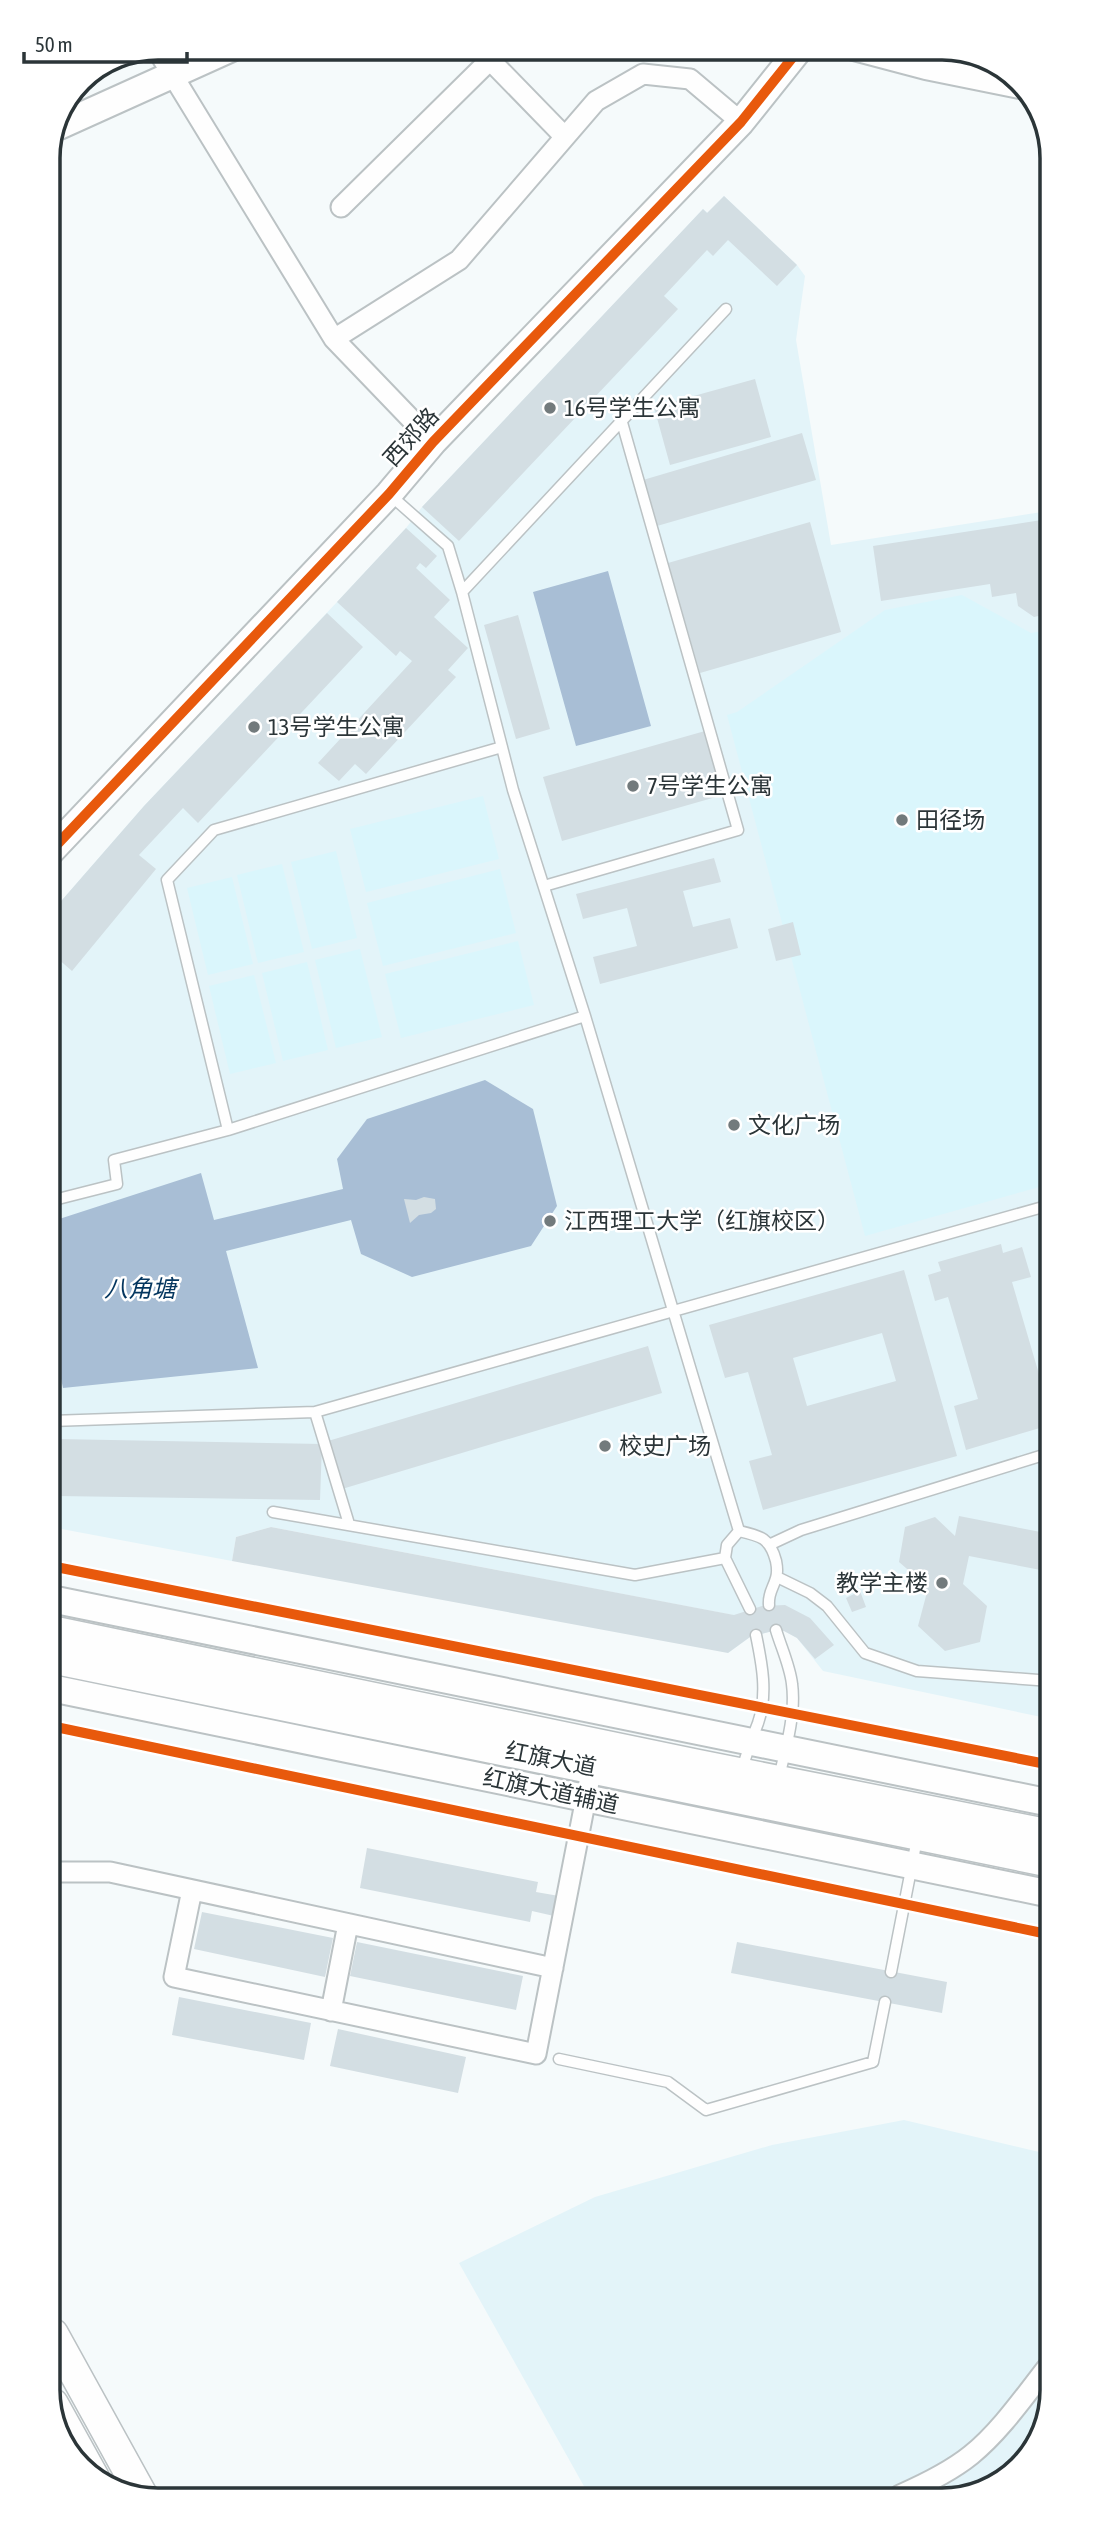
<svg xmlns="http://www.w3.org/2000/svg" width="1100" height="2547" viewBox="0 0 1100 2547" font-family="'Asap Condensed','Noto Sans SC',sans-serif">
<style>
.built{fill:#e3f4f9}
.green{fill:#daf6fc}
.water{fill:#a8bed5}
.building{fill:#d3dee3;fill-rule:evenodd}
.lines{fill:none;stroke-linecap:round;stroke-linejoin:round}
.lane-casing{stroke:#bbc2c4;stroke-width:13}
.street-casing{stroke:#bbc2c4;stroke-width:23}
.secondary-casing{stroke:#bbc2c4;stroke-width:30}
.primary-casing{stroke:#bbc2c4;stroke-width:33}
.lane{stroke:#fefefe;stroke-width:10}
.street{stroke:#fefefe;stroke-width:19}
.secondary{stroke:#fefefe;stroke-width:26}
.primary{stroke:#fefefe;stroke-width:30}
.cycleway-casing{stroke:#fff;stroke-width:15}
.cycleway{stroke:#e8590c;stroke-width:10}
.poi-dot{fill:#727a7c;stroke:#fff;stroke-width:2.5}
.labels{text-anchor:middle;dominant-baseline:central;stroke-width:5;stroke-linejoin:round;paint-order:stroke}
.poi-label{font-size:23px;fill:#2b3538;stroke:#fff;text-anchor:start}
.street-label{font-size:23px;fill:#2b3538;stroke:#fff}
.water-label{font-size:24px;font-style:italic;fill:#04365f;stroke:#fff}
.rim{fill:none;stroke:#2b3538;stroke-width:3.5}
</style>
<rect width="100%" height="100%" fill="#f5fafb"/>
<path class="built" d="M724,196L797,265L805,276L796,340L831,545L1048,511L1051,1719L823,1671L797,1638L784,1631H773L750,1637L728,1653L715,1627L733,1615L271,1527L236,1537L232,1561L51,1527L49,915L144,806L337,602L406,528L422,507L641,275L703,209L708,213Z
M904,2120L1052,2155L1053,2390L1030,2456L977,2494L590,2497L459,2263L595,2197L772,2145Z"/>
<path class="green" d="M962,595L1031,633L1048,630L1050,1184L865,1236L727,715L737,712L885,610Z
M483,796L499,859L366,892L350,829Z
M336,851L357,938L312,949L291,862Z
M282,864L304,952L258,963L237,875Z
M500,869L516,933L383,966L367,903Z
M232,877L253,964L208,975L187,888Z
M518,941L534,1005L401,1038L385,974Z
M360,949L382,1037L336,1048L315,960Z
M307,962L328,1050L283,1061L262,973Z
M254,975L276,1063L230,1074L209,986Z"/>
<path class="water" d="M608,571L651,726L576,746L533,592Z
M485,1080L533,1109L557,1206L531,1246L412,1277L361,1254L351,1220L226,1251L258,1368L63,1388L50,1327V1222L201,1173L214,1220L343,1189L337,1159L367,1119Z"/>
<path class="building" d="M724,196L797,265L777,286L728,240L713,256L707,250L664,296L678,309L459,541L422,507L703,209L707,213Z
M755,379L771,437L670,465L654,407Z
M802,433L816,480L657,526L643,480Z
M1048,519V614L1034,617L1018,606L1016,593L992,597L990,584L881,601L873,546Z
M810,522L841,632L700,673L668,563Z
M406,528L437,556L426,568L420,563L416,568L450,600L434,617L468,648L448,670L456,677L366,774L355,764L339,781L318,763L412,661L400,651L396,656L337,602Z
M327,613L363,647L198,823L183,808L139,855L156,869L72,971L49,951V915L144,806Z
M518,615L550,729L516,739L484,625Z
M705,731L723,795L562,841L543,777Z
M714,858L721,882L683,891L693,927L730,918L738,948L600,984L593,957L637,946L627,908L583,919L576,894Z
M793,922L801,955L776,961L768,929Z
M424,1197L435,1199L436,1209L431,1213L419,1215L410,1223L404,1199L416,1200Z
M1001,1244L1003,1253L1022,1247L1031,1277L1012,1282L1041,1381L1050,1378V1425L966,1450L954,1406L978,1399L948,1297L935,1301L928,1275L941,1271L938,1262Z
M904,1270L957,1456L763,1510L749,1461L772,1455L748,1372L725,1378L709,1325ZM882,1333L896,1381L807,1406L793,1358Z
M648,1346L662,1393L342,1489L328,1441Z
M58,1439L322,1444L320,1500L58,1496Z
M959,1516L1051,1534V1572L969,1556L963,1584L987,1606L980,1642L945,1651L918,1626L926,1596L921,1581L899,1562L905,1527L935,1517L955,1536Z
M271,1527L734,1615L762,1606L785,1605L810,1618L834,1645L815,1659L797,1638L784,1631H773L750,1637L728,1653L232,1561L236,1537Z
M860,1591L866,1607L852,1612L846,1598Z
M367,1848L538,1882L536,1892L559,1896L554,1916L532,1911L530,1922L360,1888Z
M202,1912L333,1938L325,1977L194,1949Z
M357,1942L523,1976L516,2010L350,1976Z
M737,1942L947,1982L942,2013L731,1973Z
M179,1997L311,2023L304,2060L172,2035Z
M338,2029L466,2057L458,2093L330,2066Z"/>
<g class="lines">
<g class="lane-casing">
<path id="lane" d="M389,494L448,546L462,592L513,790L585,1016L739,1531
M462,592L726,309
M544,886L738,830L621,419
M228,1130L167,880L214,830L502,747
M50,1201L117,1184L114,1160L228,1130L585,1016
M315,1412L349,1524
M51,1421L315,1412L1050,1205
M273,1512L635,1575L725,1558
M739,1531C761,1536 770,1538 776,1561C777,1566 778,1572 776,1578C773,1589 768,1593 769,1605
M739,1531L727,1545L725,1558L750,1609
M771,1544L801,1530L1050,1453
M777,1577L810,1593L827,1606L865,1653L917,1671L1051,1681
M776,1630C781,1647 790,1666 792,1684C796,1713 786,1748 779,1777
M742,1770C746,1754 752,1739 758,1723C768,1694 762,1664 756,1635
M891,1972L917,1839
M559,2059L668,2082L706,2110L873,2062L885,2002"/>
</g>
<g class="street-casing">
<path id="street" d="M486,47L490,60L565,137
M156,48L334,339L433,442
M341,207L490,60
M334,339L459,260L596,101L643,74L690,79L741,122
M52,1872H110L553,1968
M192,1890L174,1977L536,2054L592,1767
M331,2011L348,1924
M900,2495C925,2484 950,2472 971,2455C1002,2430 1028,2391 1053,2360"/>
</g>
<g class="secondary-casing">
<path id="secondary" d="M854,47L926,66L1020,85
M59,126L234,47
M49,853L389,494L433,442L741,122L801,47
M51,1599L1051,1803
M51,1688L1051,1894"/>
</g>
<g class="primary-casing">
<path id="primary" d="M51,1631L698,1765L1051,1835
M51,1658L1051,1862
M53,2334L143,2497
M53,2404L94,2478"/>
</g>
<use href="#lane" class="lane"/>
<use href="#street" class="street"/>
<use href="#secondary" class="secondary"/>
<use href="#primary" class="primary"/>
<g class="cycleway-casing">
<path id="cycleway" d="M49,853L389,494L433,442L741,122L801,47
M51,1566L1051,1765
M51,1726L1052,1935"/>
</g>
<use href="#cycleway" class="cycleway"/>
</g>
<g class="poi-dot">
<circle cx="550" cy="408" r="7"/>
<circle cx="254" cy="727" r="7"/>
<circle cx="633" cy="786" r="7"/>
<circle cx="902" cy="820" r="7"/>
<circle cx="734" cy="1125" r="7"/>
<circle cx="550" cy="1221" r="7"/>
<circle cx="605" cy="1446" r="7"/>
<circle cx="942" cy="1583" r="7"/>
</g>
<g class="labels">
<g class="poi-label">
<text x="564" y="408">16号学生公寓</text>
<text x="268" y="727">13号学生公寓</text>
<text x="647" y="786">7号学生公寓</text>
<text x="916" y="820">田径场</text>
<text x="748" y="1125">文化广场</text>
<text x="564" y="1221">江西理工大学（红旗校区）</text>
<text x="619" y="1446">校史广场</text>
<text x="928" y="1583" text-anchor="end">教学主楼</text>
</g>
<g class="street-label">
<text transform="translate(411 437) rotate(-48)">西郊路</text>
<text transform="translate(551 1759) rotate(11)">红旗大道</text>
<text transform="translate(551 1791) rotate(12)">红旗大道辅道</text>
</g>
<g class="water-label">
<text x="140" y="1288">八角塘</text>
</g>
</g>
<path d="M0 0H1100V2547H0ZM158 60H942A98 98 0 0 1 1040 158V2390A98 98 0 0 1 942 2488H158A98 98 0 0 1 60 2390V158A98 98 0 0 1 158 60Z" fill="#fff" fill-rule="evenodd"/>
<path class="rim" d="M158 60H942A98 98 0 0 1 1040 158V2390A98 98 0 0 1 942 2488H158A98 98 0 0 1 60 2390V158A98 98 0 0 1 158 60Z"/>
<path d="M24 52v10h163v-10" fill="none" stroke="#2b3538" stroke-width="3.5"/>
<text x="35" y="52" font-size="21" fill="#2b3538" stroke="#ffffff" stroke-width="5" paint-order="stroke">50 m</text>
</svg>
